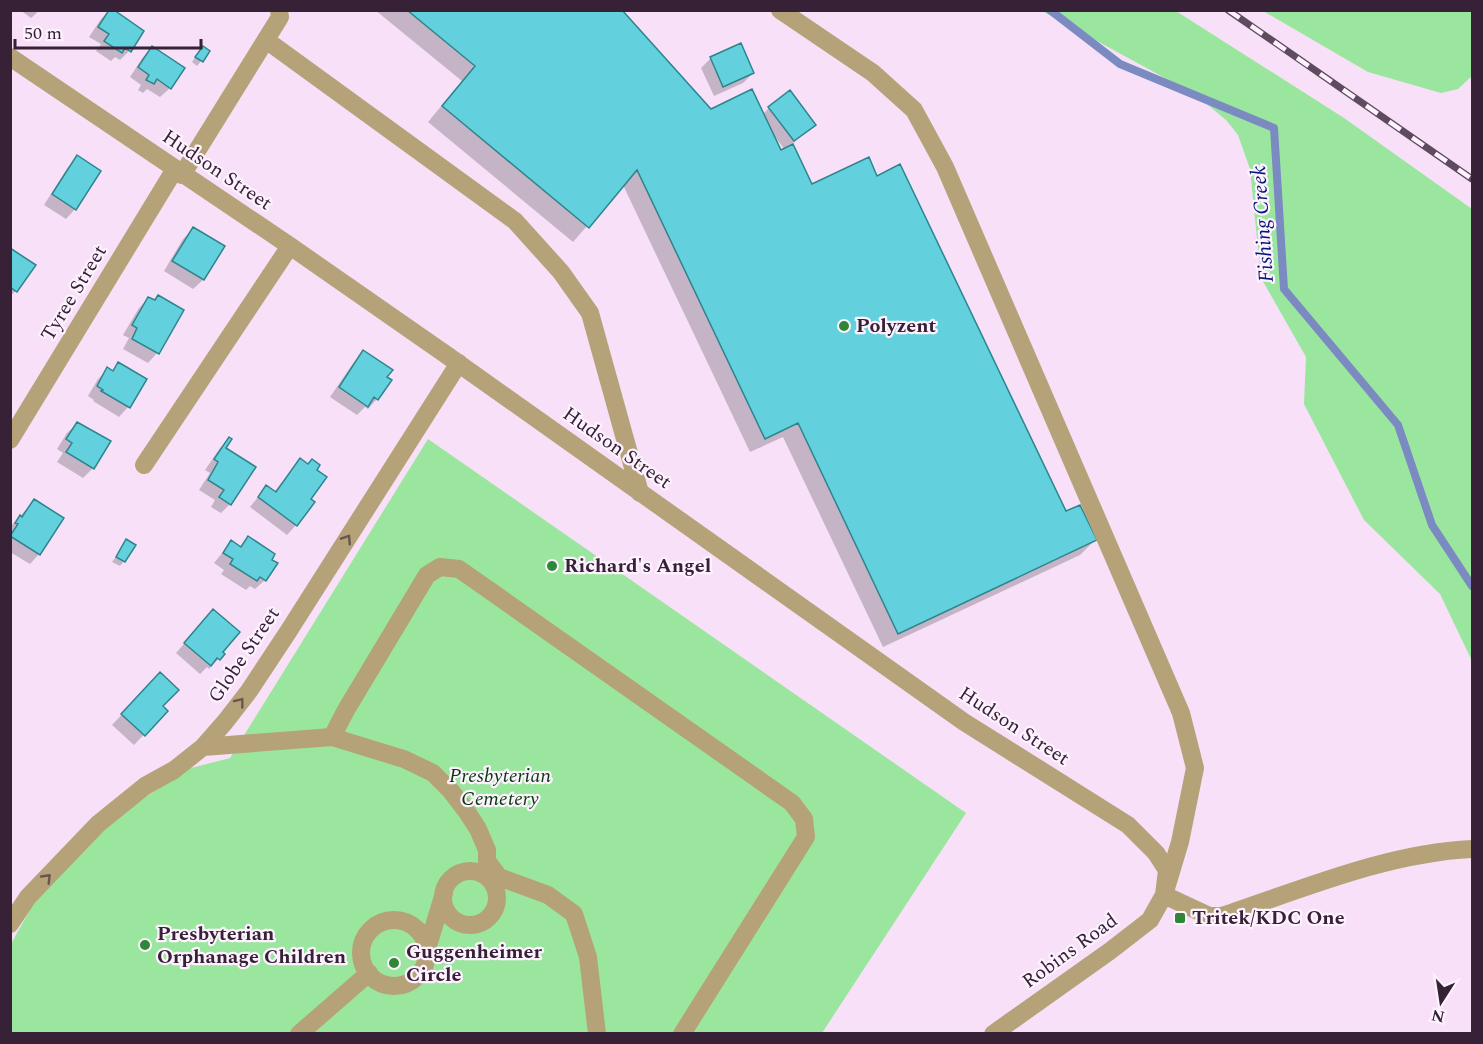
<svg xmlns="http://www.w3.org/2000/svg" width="1483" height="1044" viewBox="0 0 1483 1044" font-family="Spectral,serif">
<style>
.green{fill:#9be69e}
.shadow{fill:#0003;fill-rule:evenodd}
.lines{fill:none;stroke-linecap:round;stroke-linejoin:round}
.stream{stroke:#7b8bc2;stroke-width:8}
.building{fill:#63d1dd;stroke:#2e848d;stroke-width:1.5}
.minor{stroke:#b5a279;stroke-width:18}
.rail-casing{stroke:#5f4a60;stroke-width:7}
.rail{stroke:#fdf2fe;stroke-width:4.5;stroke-dasharray:14;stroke-linecap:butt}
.oneway{stroke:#695551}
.poi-dot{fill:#2d8737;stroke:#fdf2fe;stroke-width:2}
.labels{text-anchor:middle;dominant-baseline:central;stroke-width:4.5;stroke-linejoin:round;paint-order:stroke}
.street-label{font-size:20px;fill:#362137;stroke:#fdf2fe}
.poi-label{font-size:20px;font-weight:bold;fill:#362137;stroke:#fdf2fe;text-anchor:start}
.park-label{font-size:20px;font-style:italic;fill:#003b09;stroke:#fdf2fe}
.water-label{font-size:21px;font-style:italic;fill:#041679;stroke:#fdf2fe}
</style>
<rect width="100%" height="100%" fill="#f7e0f8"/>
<path class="green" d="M1042,11H1176L1344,118L1472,209V661L1440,594L1364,520L1304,404L1306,357L1261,278L1250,169L1238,135L1226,120L1196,95Z
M1263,11H1472V76L1458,89L1441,93L1368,72Z
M428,439L966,813L822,1033L11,1034V944L32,906L99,828L187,769L230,758Z"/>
<path class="shadow" d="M20,10H40L31,18Z
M110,10L129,51L120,60L115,57L111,61L96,51L101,44L89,37L101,19Z
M375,10H620L710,110L763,114L769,108L814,125L792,144L812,186L876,178L1065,513L1095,540L1080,555L883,647L783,437L750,452L623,185L573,242L428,122L462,81ZM776,138L785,150L781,152Z
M152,48L170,88L160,97L147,89L143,93L138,90L141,85L130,77L143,57Z
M199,52H208L197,66L192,62Z
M711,58L753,73L743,83L714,96L701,68Z
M78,157L75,209L66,219L44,205L68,167Z
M193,229L223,246L203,280L193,289L164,271L183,239Z
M10,249L16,291L10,296Z
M158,297L182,311L157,353L148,363L123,349L129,338L123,335L139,308L148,299L153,301Z
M364,352L390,381L377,399L368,409L365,407L357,415L330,397L354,362Z
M118,364L145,380L128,407L119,417L93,401L94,400L88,396L98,379L108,369L111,371Z
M77,424L109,441L93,468L83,478L57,462L63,453L57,449L67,433Z
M229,439L224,448L230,504L221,513L211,507L215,500L199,490L210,473L205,470L220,448Z
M300,460L315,470L309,499L296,525L287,535L250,507L266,487L274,492Z
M34,501L39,554L30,564L10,552V527Z
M249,538L265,580L255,589L250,586L246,590L221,574L224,570L214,563L231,542L239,547Z
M127,541L124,561L120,566L112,562Z
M204,621L223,654L209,669L207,667L200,674L176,653Z
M150,684L161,706L166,711L134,745L112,725Z"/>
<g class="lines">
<path class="stream" d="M1050,10L1120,64L1274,128L1284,289L1398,425L1432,525L1472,586"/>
</g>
<path class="building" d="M109,10H114L144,31L131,52L125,48L122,53L104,41L109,34L98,27Z
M407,10H622L711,109L752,89L781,150L793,144L812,184L869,157L877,176L900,164L1066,511L1080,505L1097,540L898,634L798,423L765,439L637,170L589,228L442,106L475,66Z
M741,43L754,73L723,87L710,57Z
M152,46L185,68L171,89L157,79L154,84L146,80L149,75L138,67Z
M203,46L210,51L203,62L195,57Z
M790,90L816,125L794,141L768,107Z
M77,155L101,171L76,210L52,194Z
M193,227L225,246L204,280L172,261Z
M10,248L36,265L17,292L10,287Z
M158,295L184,310L159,354L132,339L137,328L132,325L148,297L155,300Z
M363,350L393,370L387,377L392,380L378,400L374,397L368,407L339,387Z
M118,362L147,379L130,408L101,391L103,390L97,386L107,367L113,371Z
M77,422L111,441L94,469L66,452L72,443L66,439Z
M229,437L232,439L226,448L256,467L231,505L219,497L224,490L208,480L218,462L214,459Z
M300,458L308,464L312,459L320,465L317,470L327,477L311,499L315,502L297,526L258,497L266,485L276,492Z
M34,499L64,518L40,555L10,536L18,524L15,523L20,515L22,517Z
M248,536L275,554L272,560L278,563L266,581L260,577L257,581L230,564L233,559L223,553L231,540L241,547Z
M126,539L136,545L125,562L116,557Z
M213,609L240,632L223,652L225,654L220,660L217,658L211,666L184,643Z
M160,672L179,690L163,706L168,711L145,736L121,714Z"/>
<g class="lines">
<path class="minor" d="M780,10L873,73L914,110L945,167L1181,713L1195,768L1180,842L1164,895L1150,920L1110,951L993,1034
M266,40L515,221L561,272L590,313L640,493
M10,57L290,246L448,356L964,722L1128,825L1156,853L1167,870L1164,895
M182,175L280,17L279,10
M10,440L175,169
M144,465L290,246
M332,737L346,710L427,575L440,567L459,569L792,803L804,819L806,837L682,1034
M203,747L332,737L404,759L433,773L451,791L467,812L478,829L487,850V861L499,877L548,895L574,914L588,957L597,1034
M443 898a27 27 0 1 1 54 0a27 27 0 1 1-54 0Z
M1164,895L1209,916H1222C1303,889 1387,853 1472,849
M361 953a33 33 0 1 1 66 0a33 33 0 1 1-66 0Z
M10,924L28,897L98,824L145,786L174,770L203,747L225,722L249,691L288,632L459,363
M427,949L444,893
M299,1034L369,973"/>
<g class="rail-casing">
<path id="rail" d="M1228,10L1472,179"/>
</g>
<use href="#rail" class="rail"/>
</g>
<defs><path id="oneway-chevron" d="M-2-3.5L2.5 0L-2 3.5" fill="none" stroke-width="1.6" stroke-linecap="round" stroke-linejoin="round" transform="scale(1.5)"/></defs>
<g class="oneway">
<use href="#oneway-chevron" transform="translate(347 539) rotate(-57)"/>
<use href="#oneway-chevron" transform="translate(240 702) rotate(-52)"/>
<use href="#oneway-chevron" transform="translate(47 878) rotate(-46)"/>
</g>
<g class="poi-dot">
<circle cx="844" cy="326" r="6"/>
<circle cx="552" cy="566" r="6"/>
<rect x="1174" y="912" width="12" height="12" rx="3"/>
<circle cx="145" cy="945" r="6"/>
<circle cx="394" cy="963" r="6"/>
</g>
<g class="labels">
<g class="street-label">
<text transform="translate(217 170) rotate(34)">Hudson Street</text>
<text transform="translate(74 293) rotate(-59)">Tyree Street</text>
<text transform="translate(617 448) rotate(35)">Hudson Street</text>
<text transform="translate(244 655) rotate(-56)">Globe Street</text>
<text transform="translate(1014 726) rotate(33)">Hudson Street</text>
<text transform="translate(1070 951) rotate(-36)">Robins Road</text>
</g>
<g class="poi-label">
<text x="856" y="326">Polyzent</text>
<text x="564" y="566">Richard's Angel</text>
<text x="1192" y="918">Tritek/KDC One</text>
<text x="157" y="934">Presbyterian<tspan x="157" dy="23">Orphanage Children</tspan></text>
<text x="406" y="952">Guggenheimer<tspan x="406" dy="23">Circle</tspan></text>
</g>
<g class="park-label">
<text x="500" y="776">Presbyterian<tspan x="500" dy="23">Cemetery</tspan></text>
</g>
<g class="water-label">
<text transform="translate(1263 224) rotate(-94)">Fishing Creek</text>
</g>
</g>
<rect width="1483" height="1044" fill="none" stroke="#362137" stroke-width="24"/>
<g transform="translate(1441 1002) rotate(192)" stroke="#fdf2fe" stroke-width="4.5" paint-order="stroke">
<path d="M0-4.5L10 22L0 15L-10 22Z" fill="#362137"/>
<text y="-9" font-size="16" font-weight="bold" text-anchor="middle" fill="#362137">N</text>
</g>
<path d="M15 39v9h186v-9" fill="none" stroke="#362137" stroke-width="3"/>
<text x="24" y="39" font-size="18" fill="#362137" stroke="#fdf2fe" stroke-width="4.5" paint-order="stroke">50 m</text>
</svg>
